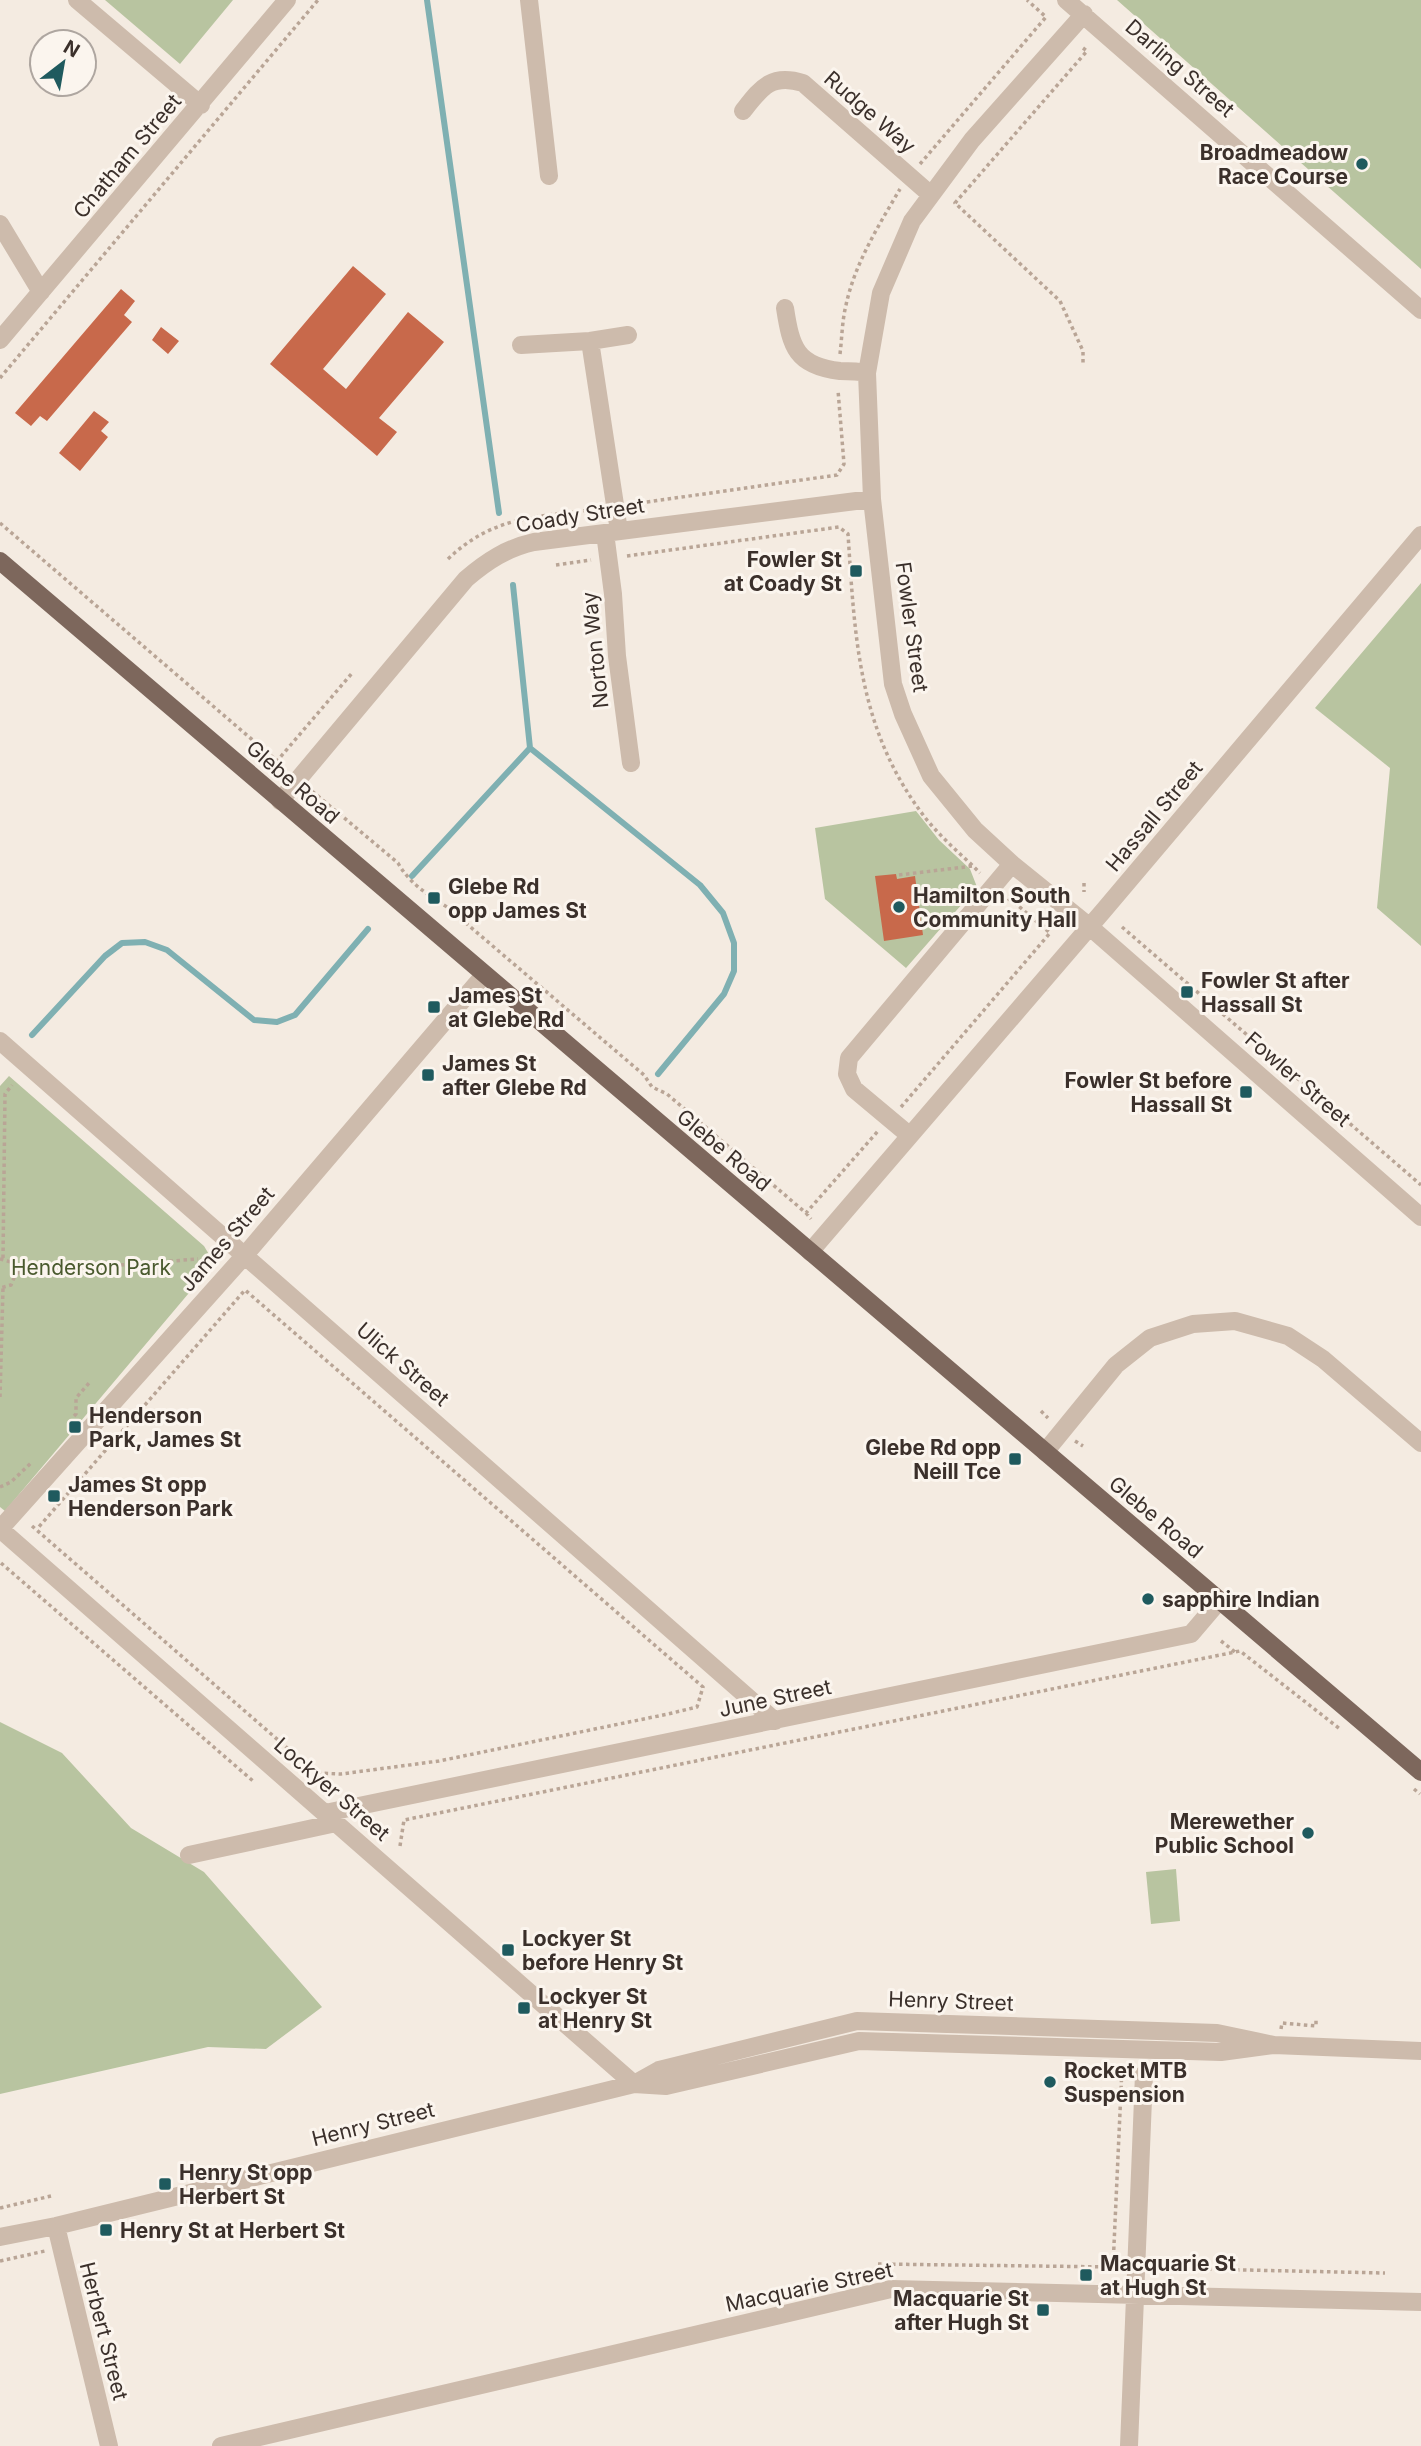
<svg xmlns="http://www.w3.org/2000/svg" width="1421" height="2446" viewBox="0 0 1421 2446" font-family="Inter,sans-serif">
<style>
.green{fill:#b8c4a0}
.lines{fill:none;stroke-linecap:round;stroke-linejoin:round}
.stream{stroke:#7fb0b2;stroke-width:6}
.building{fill:#c8694b}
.path{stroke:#b9a596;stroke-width:3.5;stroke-dasharray:3.5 3.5;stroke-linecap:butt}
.minor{stroke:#cdbbac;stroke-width:18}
.major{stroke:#7d675c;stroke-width:18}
.poi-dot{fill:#1f5a5e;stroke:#fbf5ee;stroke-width:2.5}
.labels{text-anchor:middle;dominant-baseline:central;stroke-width:6;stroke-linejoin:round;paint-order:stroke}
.street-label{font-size:21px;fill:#3b302b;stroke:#fbf5ee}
.poi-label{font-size:21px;font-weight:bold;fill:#3b302b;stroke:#fbf5ee;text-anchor:start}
.park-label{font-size:21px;fill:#4a5a2e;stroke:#fbf5ee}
</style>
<rect width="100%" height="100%" fill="#f4ebe1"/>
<path class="green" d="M105,0H233L180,64Z
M1117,0H1421V269Z
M1421,583V946L1377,908L1390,768L1315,708Z
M916,811L939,840L970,869L977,887L906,968L825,899L815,828Z
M9,1076L204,1246L210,1256V1268L5,1511L0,1507V1086Z
M0,1722L62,1753L131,1828L204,1872L322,2007L266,2049L208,2047L0,2094Z
M1176,1869L1180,1921L1151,1924L1146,1872Z"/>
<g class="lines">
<path class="stream" d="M427,0L499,513
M513,585L530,748L700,885L723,913L734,943V971L724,994L658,1074
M412,876L530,748
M32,1035L105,956L122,943L145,942L167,950L254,1020L277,1022L295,1015L368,929"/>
</g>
<path class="building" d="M353,266L386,294L323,369L346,389L408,312L444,342L379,418L397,432L377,456L270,364Z
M121,289L135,301L124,315L132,322L47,421L40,416L31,426L15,413Z
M161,327L179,341L168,354L152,340Z
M94,411L109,422L101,431L108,437L80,471L59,453Z
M896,874L897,879L915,876L923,935L884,941L875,876Z"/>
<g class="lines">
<path class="path" d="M1083,48L1087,51L955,203L1060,301L1083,351V365
M920,164L1046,17L1027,0
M840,354C842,338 842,321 846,305C855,263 879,225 900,189
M0,378L318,0
M633,504L837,475L844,464L838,390
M0,523L277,761L353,672
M627,556L839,527L848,534C855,639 858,732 927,820C941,837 957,851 973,866
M448,559C494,515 538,517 598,509
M556,565L591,560
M312,791L398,863C409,883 428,895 447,907L644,1075L652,1087L667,1094L806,1213L878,1131
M899,875L973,866L980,873
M1084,883V892
M1042,927L1047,922
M1122,927L1421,1185
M901,1107L1050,933L1015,903L1007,898
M806,1213L811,1219
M3,1258L5,1094L12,1085
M0,1259L11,1262L16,1273L11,1285L0,1288
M16,1273L198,1259
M0,1397L3,1288
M1041,1411L1048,1418
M74,1416L76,1414V1398L89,1383
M1075,1441L1083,1446
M0,1487L11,1482L31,1463
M32,1526L316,1773L341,1774L439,1761L668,1714L697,1707L703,1687L245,1290L37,1529
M1,1563L253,1781
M1167,1594L1178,1607
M1221,1641L1235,1652
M1414,1789L1420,1794
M400,1846L404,1820L1240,1651L1340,1729
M1281,2029L1282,2023L1316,2026V2020
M0,2208L51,2196
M0,2261L45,2251
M878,2264L1113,2267L1122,2068
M1152,2268L1385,2273"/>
<path class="minor" d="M77,0L201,105
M529,0L549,176
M1066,0L1421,310
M1084,14L972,140L912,221L881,293L867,373L872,499L893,684L903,714L931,776L975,830L1012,864L1090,927L1421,1217
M743,111C761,88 771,73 803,83L931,195
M0,224L41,292
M785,308C791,347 796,366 840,371C849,371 857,371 867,373
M0,340L287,0
M590,341L619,531
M521,345L590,341L628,335
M605,533L613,594L617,656L631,763
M280,801L466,579C487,561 507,548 534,542L872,499
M0,1041L775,1721
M909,1135L854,1089L847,1074L849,1058L1012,864
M810,1252L1104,910L1421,535
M1045,1452L1116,1365L1150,1338L1193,1324L1235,1321L1288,1336L1323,1359L1421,1443
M0,1529L634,2084
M0,1529L245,1255L484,975
M325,1813L1191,1634L1220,1600
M189,1855L336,1823
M634,2084L666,2086L859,2041L1221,2052L1274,2045L1421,2051
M56,2226L109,2446
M0,2237L56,2226L634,2084L659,2070L857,2021L1217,2033L1274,2045
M221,2446L891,2289L1421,2302
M1129,2446L1144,2074"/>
<path class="major" d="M0,561L1421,1772"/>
</g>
<g class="poi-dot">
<circle cx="1362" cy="164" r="7"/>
<rect x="849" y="564" width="14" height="14" rx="3.5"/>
<rect x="427" y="891" width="14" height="14" rx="3.5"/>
<circle cx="899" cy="907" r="7"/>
<rect x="1180" y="985" width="14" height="14" rx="3.5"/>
<rect x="427" y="1000" width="14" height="14" rx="3.5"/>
<rect x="421" y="1068" width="14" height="14" rx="3.5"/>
<rect x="1239" y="1085" width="14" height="14" rx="3.5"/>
<rect x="68" y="1420" width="14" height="14" rx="3.5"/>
<rect x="1008" y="1452" width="14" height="14" rx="3.5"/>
<rect x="47" y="1489" width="14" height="14" rx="3.5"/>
<circle cx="1148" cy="1599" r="7"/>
<circle cx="1308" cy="1833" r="7"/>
<rect x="501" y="1943" width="14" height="14" rx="3.5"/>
<rect x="517" y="2001" width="14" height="14" rx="3.5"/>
<circle cx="1050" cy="2082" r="7"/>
<rect x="158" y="2177" width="14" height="14" rx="3.5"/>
<rect x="99" y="2223" width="14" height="14" rx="3.5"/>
<rect x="1079" y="2268" width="14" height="14" rx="3.5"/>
<rect x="1036" y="2303" width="14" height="14" rx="3.5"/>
</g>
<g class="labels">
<g class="street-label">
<text transform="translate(1180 68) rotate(41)">Darling Street</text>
<text transform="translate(870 112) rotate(41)">Rudge Way</text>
<text transform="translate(127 156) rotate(-50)">Chatham Street</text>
<text transform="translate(580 515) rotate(-9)">Coady Street</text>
<text transform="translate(912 627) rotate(82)">Fowler Street</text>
<text transform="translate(595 650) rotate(-96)">Norton Way</text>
<text transform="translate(293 782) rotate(41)">Glebe Road</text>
<text transform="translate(1154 816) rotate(-50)">Hassall Street</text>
<text transform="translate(1298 1079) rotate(41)">Fowler Street</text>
<text transform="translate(724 1150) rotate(40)">Glebe Road</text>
<text transform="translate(227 1239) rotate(-49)">James Street</text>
<text transform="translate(403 1364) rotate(41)">Ulick Street</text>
<text transform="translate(1156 1517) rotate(40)">Glebe Road</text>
<text transform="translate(775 1698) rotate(-12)">June Street</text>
<text transform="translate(332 1789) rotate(41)">Lockyer Street</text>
<text transform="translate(951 2001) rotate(2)">Henry Street</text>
<text transform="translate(373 2124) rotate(-14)">Henry Street</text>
<text transform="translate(809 2287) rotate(-12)">Macquarie Street</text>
<text transform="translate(104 2331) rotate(76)">Herbert Street</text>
</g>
<g class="poi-label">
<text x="1348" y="152" text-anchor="end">Broadmeadow<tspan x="1348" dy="24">Race Course</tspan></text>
<text x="842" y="559" text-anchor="end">Fowler St<tspan x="842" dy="24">at Coady St</tspan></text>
<text x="448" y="886">Glebe Rd<tspan x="448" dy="24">opp James St</tspan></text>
<text x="913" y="895">Hamilton South<tspan x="913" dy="24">Community Hall</tspan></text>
<text x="1201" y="980">Fowler St after<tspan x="1201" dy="24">Hassall St</tspan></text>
<text x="448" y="995">James St<tspan x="448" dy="24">at Glebe Rd</tspan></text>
<text x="442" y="1063">James St<tspan x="442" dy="24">after Glebe Rd</tspan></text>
<text x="1232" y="1080" text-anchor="end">Fowler St before<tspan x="1232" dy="24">Hassall St</tspan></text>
<text x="89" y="1415">Henderson<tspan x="89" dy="24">Park, James St</tspan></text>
<text x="1001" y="1447" text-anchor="end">Glebe Rd opp<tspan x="1001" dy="24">Neill Tce</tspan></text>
<text x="68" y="1484">James St opp<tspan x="68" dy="24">Henderson Park</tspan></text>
<text x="1162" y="1599">sapphire Indian</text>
<text x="1294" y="1821" text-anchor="end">Merewether<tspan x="1294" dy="24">Public School</tspan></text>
<text x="522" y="1938">Lockyer St<tspan x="522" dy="24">before Henry St</tspan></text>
<text x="538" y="1996">Lockyer St<tspan x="538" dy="24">at Henry St</tspan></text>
<text x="1064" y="2070">Rocket MTB<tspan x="1064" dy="24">Suspension</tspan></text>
<text x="179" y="2172">Henry St opp<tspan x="179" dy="24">Herbert St</tspan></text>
<text x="120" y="2230">Henry St at Herbert St</text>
<text x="1100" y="2263">Macquarie St<tspan x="1100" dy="24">at Hugh St</tspan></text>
<text x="1029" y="2298" text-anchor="end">Macquarie St<tspan x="1029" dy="24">after Hugh St</tspan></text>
</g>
<g class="park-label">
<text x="91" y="1267">Henderson Park</text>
</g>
</g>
<g transform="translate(63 63) rotate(31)"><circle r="33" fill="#fbf5ee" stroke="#aea6a0" stroke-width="2"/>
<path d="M0-5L12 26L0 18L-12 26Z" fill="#1f5a5e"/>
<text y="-10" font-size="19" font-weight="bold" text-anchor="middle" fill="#3b302b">N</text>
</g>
</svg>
